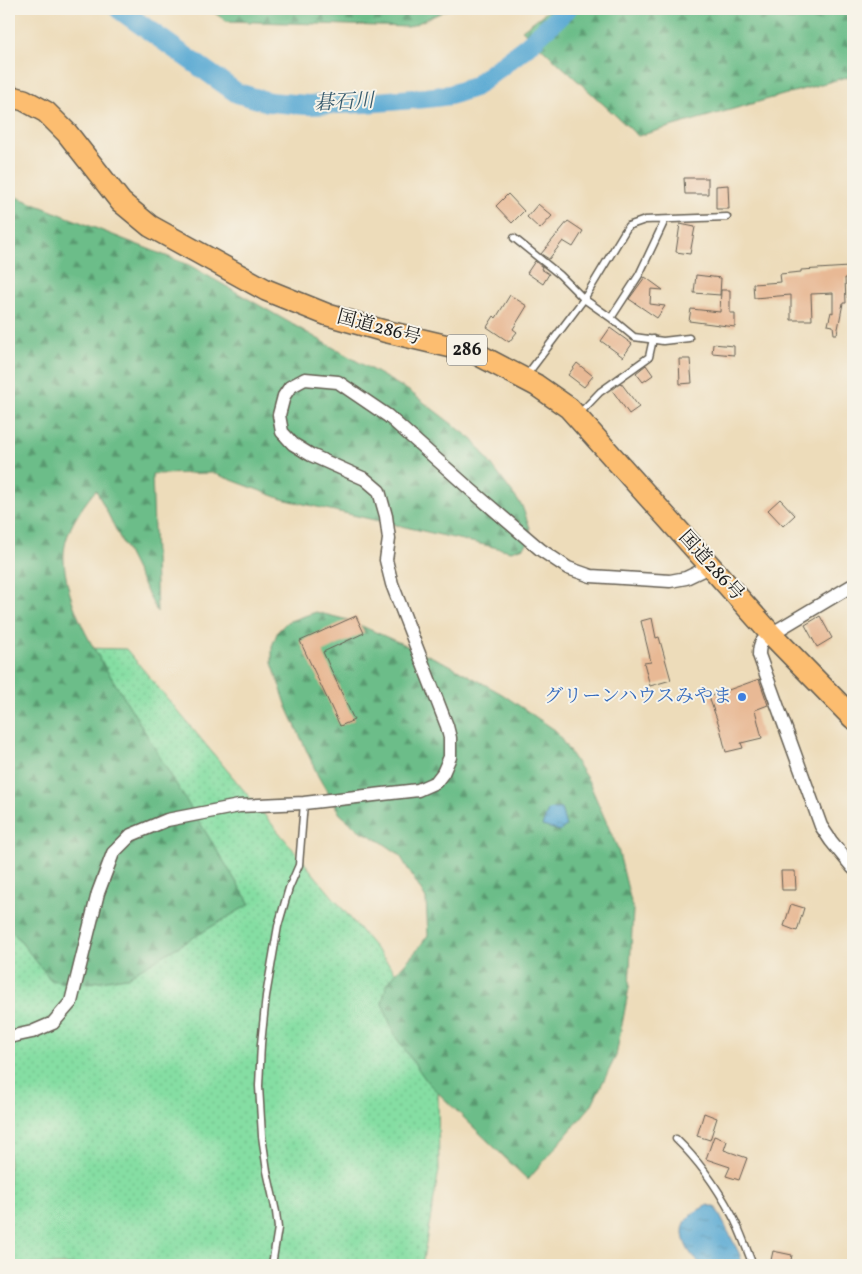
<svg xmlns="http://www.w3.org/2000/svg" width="862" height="1274" viewBox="0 0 862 1274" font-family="Vollkorn,'Noto Serif JP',serif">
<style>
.grass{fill:url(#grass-dots);stroke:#507d60}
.forest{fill:url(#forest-firs);stroke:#446c52}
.water{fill:url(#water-ripples);stroke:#3a6278}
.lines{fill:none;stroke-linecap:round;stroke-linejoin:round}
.river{stroke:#58a9d3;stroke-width:20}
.building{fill:#e8b995}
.service-casing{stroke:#655f53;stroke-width:9}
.minor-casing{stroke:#655f53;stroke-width:15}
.trunk-casing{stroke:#655f53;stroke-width:24}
.service{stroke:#fff;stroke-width:6}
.minor{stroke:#fff;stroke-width:12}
.trunk{stroke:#fcbd6f;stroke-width:21}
.shop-dot{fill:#3f7fe0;stroke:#f7f3e8;stroke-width:2}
.labels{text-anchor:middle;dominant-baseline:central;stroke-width:4;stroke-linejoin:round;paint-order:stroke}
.shield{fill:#f7f3e8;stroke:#5e5c59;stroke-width:1}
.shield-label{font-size:18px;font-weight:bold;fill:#1c1c1c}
.street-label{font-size:19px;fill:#1c1c1c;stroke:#f7f3e8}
.shop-label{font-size:19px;fill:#366cbe;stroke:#f7f3e8;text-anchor:end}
.water-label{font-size:20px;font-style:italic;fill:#375b6e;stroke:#f7f3e8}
</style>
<defs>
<pattern id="grass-dots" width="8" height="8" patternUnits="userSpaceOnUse" patternTransform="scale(1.25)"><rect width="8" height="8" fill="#85dea3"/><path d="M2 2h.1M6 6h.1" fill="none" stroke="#72be8c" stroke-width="1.8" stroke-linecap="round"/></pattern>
<pattern id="forest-firs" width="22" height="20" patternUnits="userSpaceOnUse" patternTransform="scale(1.25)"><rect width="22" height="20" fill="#6cbd89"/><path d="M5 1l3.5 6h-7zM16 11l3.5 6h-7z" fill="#58996f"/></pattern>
<pattern id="water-ripples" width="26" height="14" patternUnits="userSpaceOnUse" patternTransform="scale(1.25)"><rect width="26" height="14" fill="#58a9d3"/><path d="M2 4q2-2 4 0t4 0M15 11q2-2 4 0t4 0" fill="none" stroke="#4889aa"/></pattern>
</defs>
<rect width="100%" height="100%" fill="#f7f3e8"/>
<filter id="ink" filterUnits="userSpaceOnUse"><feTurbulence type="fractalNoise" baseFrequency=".02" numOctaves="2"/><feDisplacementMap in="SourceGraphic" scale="10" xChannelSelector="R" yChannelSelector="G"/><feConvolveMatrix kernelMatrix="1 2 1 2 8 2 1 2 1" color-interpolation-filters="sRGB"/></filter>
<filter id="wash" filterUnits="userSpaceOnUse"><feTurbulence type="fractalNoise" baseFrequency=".0096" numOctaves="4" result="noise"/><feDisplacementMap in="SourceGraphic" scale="20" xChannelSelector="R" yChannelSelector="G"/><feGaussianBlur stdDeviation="1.12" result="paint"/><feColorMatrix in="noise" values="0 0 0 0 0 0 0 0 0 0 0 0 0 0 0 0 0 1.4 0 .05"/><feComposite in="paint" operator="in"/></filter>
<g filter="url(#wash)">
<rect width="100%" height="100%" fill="#eddcba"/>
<path class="grass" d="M38,647L126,649L437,1022L439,1170L422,1265H9V694Z"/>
<path class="forest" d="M209,9H449L409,27L226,21Z
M550,9H853V77L843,78L638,136L522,30Z
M9,194L189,265L409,391L473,440L522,506L530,528V541L524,547L511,551L282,499L213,473L152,474L157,612L96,490C80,509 62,535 64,561C68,619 107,668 136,717C173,780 212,842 250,904L127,977L75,985L51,980L9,927Z
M316,612L348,620L448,664L502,694L555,730L588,780L618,849L633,910L629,988L616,1056L591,1106L528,1180L428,1083L395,1036L382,1003L387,983L417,950L428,935L426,899L399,854L380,841L359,830L340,814L318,776L287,707L272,663V646L278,631L287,622Z"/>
<path class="water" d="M561,808L566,826L560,831L542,826L548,810Z
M708,1205L716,1208L739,1253L743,1265C735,1265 709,1267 704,1265C690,1259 677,1235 686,1221C691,1213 700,1209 708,1205Z"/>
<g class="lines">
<path class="river" d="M119,9L237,93L269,102L307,105L364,103L426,98L450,95L474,87L526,47L567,9"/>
</g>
<g id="blocks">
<path class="building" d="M684,178H708V194H685Z
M728,185L729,209H716V186Z
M508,194L524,211L512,223L496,206Z
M538,204L552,216L540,229L527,217Z
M568,221L583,231L573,247L563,241L549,259L541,254Z
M680,224L695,227L690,254L676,252Z
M535,261L542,267L541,269L549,274L543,284L527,273Z
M849,267L850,278H845L846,303H843L837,334H834L833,326L828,325L831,312L833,313V293L811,294L812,320H791V295L754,298L753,284L781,282L780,274L801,272V270Z
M696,275L721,278L720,295L694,293Z
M645,277L663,290L651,289L650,304L665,306L657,318L629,299Z
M721,290H730V313H735V327L689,321L691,309L720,312Z
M510,295L527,306L513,329L517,332L509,342L487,327L494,316L496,318Z
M610,328L632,344L623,357L601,341Z
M713,344L734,346V355L712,353Z
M679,359H690L692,383L680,384Z
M577,363L593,376L584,387L568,375Z
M646,365L653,375L643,382L636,373Z
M621,383L639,407L629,414L612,390Z
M780,499L795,515L783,526L768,510Z
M356,616L364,633L323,652L354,720L340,726L300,641Z
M820,616L832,638L817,647L805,625Z
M652,618L656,638L659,637L671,680L650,686L644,663L651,662L641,621Z
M759,679L768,705L755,710L762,738L741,743L743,748L726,752L720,728L709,697Z
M781,871H795L796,890H782Z
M791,904L804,908L797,931L784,926Z
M704,1113L717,1118L710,1140L697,1136Z
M714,1136L727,1141L724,1150L747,1158L739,1180L726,1176L730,1167L706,1159Z
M773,1251L792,1255L790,1265H770Z"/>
</g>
</g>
<g filter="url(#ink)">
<use href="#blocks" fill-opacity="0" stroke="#655f53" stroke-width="1"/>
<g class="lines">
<g class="service-casing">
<path id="service" d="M514,238L560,275L584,299L611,318L634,337L663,341L689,338
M611,318L639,275L665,220
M526,376L584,299L628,226L645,220L727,217
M579,414L600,392L649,357L653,339
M676,1139C699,1161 717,1187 732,1215C741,1231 746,1249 753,1265
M272,1265L278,1228L276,1212L267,1171L262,1136L259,1086L261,1044L266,996L278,926L289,888L299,865L304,803"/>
</g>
<g class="minor-casing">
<path id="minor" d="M853,585L771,634C762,640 759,643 759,655L821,826L831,841L853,868
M9,1037L32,1032L53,1023L71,1002L98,893L113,853L131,835L167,820L239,806L304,803L418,790L436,782L443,773L450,757V738L447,726L392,584L386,560L389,539L386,516L379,491L365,479L311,455L293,444L282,432L279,415L284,396L290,387L305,379L338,382L388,416L471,490L541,550L568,568L591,576L670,581L686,578L711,566"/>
</g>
<g class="trunk-casing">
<path id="trunk" d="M9,96L24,100L46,112L67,133L121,202L150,226L266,290L328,315L384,331L473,352L536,385L569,408L771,634L853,718"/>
</g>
<use href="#service" class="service"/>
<use href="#minor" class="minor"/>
<use href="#trunk" class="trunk"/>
</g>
</g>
<circle class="shop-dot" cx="742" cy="697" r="5"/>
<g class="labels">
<rect class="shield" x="447" y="334.5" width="40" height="31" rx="4"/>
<g class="shield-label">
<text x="467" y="350">286</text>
</g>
<g class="street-label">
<text transform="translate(379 328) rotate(15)">国道286号</text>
<text transform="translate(711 566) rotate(48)">国道286号</text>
</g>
<g class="shop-label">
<text x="732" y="697">グリーンハウスみやま</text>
</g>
<g class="water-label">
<text transform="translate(344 103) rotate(-3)">碁石川</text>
</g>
</g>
<rect width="862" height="1274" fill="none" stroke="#f7f3e8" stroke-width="30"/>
</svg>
